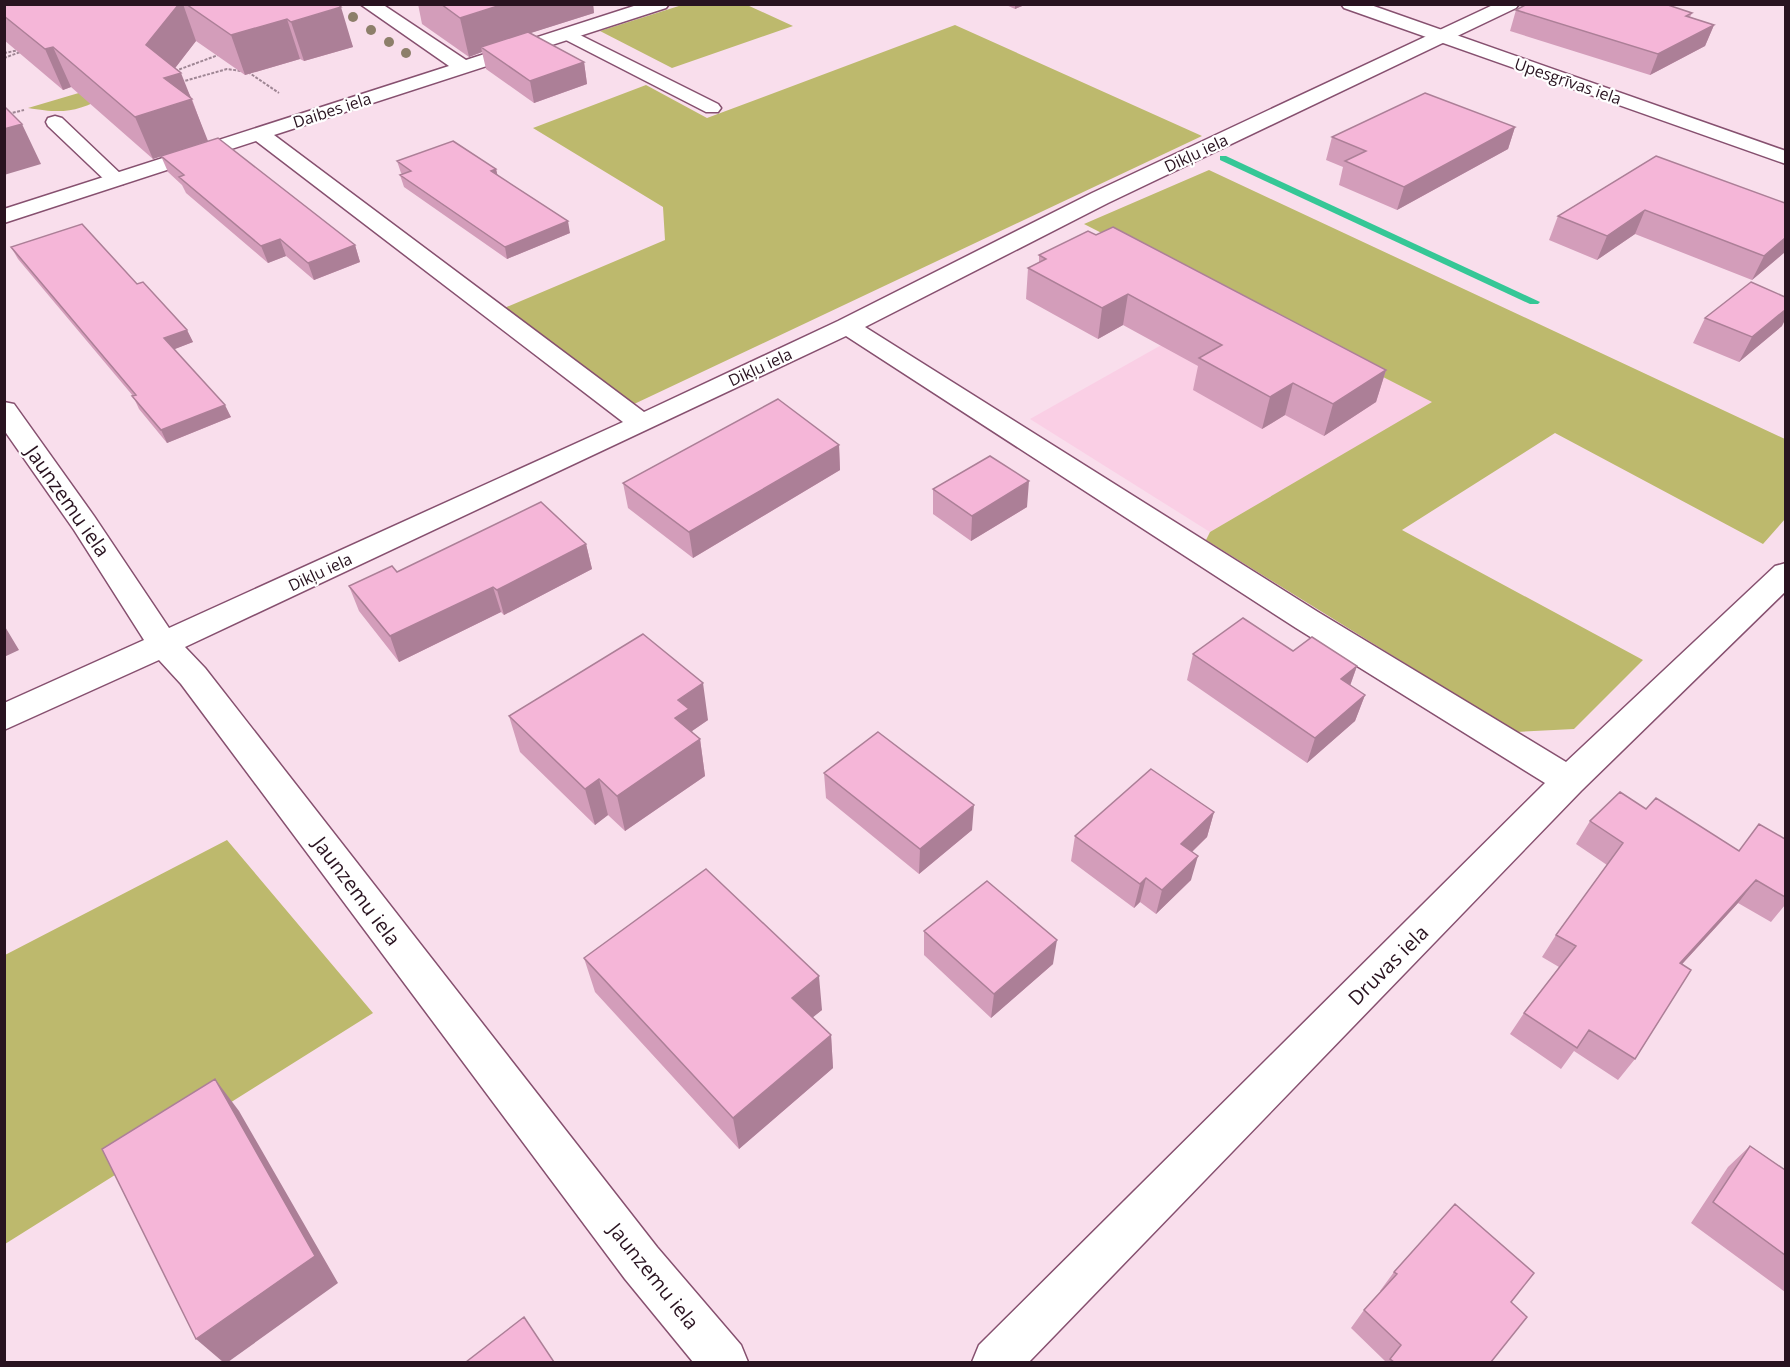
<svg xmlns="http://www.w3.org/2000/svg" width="1790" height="1367" viewBox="0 0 1790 1367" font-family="'Open Sans',sans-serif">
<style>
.built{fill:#facfe5}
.green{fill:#bdb96d}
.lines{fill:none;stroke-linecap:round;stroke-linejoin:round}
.stream{fill:#35c796;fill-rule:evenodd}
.service-casing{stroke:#86506f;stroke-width:3}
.minor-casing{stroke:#86506f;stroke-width:3}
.tertiary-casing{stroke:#86506f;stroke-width:3}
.path{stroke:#9f8694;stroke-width:2;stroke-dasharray:3 1.5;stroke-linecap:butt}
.service{fill:#fff;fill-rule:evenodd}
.minor{fill:#fff;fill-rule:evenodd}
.tertiary{fill:#fff;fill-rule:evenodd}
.tree{fill:#8d7f6a}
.wall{fill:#d39dba}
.shaded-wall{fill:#ac7f97}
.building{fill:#f5b6d8;stroke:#ac7f97;stroke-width:1.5}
.labels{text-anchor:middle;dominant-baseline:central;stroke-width:4.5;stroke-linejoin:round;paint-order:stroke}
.far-street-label{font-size:16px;fill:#291320;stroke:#fff}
.street-label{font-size:20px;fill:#291320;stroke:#fff}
</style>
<rect width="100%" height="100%" fill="#f9deec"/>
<path class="built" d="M1236,303L1433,402L1210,532L1030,419Z"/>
<path class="green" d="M682,5H747L793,26L672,68L600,31Z
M955,25L1202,136L632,405L502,309L665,240L663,207L533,128L646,85L707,118Z
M99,87L108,96C76,112 64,114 28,108Z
M1209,170L1785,439V519L1763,544L1555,433L1402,530L1643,660L1574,729L1516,732L1206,540L1210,532L1432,402L1084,224Z
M227,840L373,1013L5,1244V955Z"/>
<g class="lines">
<path class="stream" d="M1220,156H1226L1540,302L1538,304H1530L1220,160Z"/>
<g class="service-casing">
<path id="service" d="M568,29L718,104L721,108L718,112H706L562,38L560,34L562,30Z
M55,116L62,118L123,176L126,180L123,184H109L48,126L46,122L48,118Z"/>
</g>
<g class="minor-casing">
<path id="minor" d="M360,4H382L466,60L640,4H669L666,8L274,135L644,412L838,321L1092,193L1495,4H1519L1516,8L1108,203L865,327L1318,612L1566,762L1775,566L1786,563V591L1581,791L1029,1362H972L979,1345L1545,783L1296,628L846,336L185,647L205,668L657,1247L741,1345L748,1362H693L625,1279L181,684L159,660L4,730V703L144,640L74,530L4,430V402L14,404L94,516L169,628L623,422L256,141L4,223V209L449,66Z"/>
</g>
<g class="tertiary-casing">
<path id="tertiary" d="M1341,4H1368L1786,151V164L1344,8Z"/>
</g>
<path class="path" d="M4,53L20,50
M4,58L23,51
M175,71L221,54
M248,72L279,93
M181,82L227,69L241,71
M4,115L24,110"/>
<use href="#service" class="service"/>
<use href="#minor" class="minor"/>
<use href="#tertiary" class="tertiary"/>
</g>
<g class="tree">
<circle cx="353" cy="17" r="5"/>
<circle cx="371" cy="30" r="5"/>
<circle cx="389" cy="42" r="5"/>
<circle cx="406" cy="53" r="5"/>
</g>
<path class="wall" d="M4,4H337L353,47L304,61L300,59L245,75L196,41L175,68L192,99L207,141L355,245L360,262L314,280L286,256L268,263L186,193L182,185L168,172L161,156L153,159L71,87L63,90L4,40Z
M418,4H593L594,13L530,33L584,62L587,84L534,103L486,69L482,52L469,57L422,24Z
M1004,4H1027L1015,9Z
M1516,10L1692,13L1690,17L1714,25L1705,46L1650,75L1510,31Z
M1515,127L1508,149L1397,210L1339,185L1343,167L1326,160L1332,137Z
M1656,156L1785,252L1752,280L1635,234L1597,260L1549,240L1558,216Z
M397,161L496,169L497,175L570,233L507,259L404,187L400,175L402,174L401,173Z
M11,247L137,284L187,330L193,342L174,349L231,417L167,443L139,409L133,396L18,259Z
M1039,255L1386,370L1376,402L1324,436L1285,415L1262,429L1193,390L1198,366L1123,325L1098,339L1026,299L1028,268L1039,262Z
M1705,318L1782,326L1739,362L1693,343Z
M839,445L840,470L693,558L628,508L623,483Z
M933,489L1027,507L971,541L933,514Z
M586,544L592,569L504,615L501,612L399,662L359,611L349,586L397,572Z
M1293,651L1357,666L1350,686L1365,695L1355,721L1307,763L1187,680L1193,654Z
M509,716L708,720L692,731L693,733L700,739L705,776L625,831L608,815L595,825L520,752Z
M824,773L972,830L919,874L826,798Z
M1646,809L1739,851L1785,839V905L1771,922L1738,903L1682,964L1635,1059L1618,1080L1574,1051L1561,1069L1510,1034L1524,1013L1559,967L1542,957L1556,935L1607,865L1576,844L1590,821Z
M1214,812L1207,837L1192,852L1191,880L1156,914L1140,902L1134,908L1071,861L1075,836Z
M924,931L1053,964L991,1018L924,955Z
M584,958L822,1010L812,1017L831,1035L833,1068L739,1149L595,992Z
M1750,1146L1785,1170V1292L1691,1223L1728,1167Z
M1394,1272L1511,1302L1491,1362H1386L1351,1328L1364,1310L1381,1292L1380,1291Z"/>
<path class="shaded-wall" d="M179,4H183L196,41L169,76L181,73L208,141L153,159L135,117L146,45Z
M501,4H593L594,13L512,39L481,47L482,52L469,57L460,18Z
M1015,4H1027L1015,9Z
M341,7L353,47L304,61L291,22Z
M287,19L300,59L245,75L231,35Z
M1714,25L1705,46L1650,75L1658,54Z
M53,47L71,87L63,90L45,49Z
M584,62L587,84L534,103L530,81Z
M22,124L41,164L4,175V129Z
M1515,127L1508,149L1397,210L1404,187Z
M496,169L499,181L491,171Z
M1645,210L1635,234L1597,260L1607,236Z
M568,221L570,233L507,259L505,247Z
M1785,238V252L1752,280L1764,256Z
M280,239L286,256L268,263L261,246Z
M355,245L360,262L314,280L308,263Z
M1128,294L1123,325L1098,339L1102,308Z
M1785,310V320L1782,326L1739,362L1752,337Z
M187,330L193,342L170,351L164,338Z
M1386,370L1376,402L1324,436L1333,404Z
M1293,383L1285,415L1262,429L1270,397Z
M225,405L231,417L167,443L161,430Z
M839,445L840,470L693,558L689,532Z
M1029,481L1027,507L971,541L972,516Z
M586,544L592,569L504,615L497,590Z
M493,587L501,612L399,662L390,636Z
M4,625L19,650L4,657Z
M1357,666L1348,691L1341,679Z
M703,683L708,720L692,731L694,743L700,739L705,776L625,831L617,796L675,718L678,700Z
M1365,695L1355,721L1307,763L1315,738Z
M599,779L608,815L595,825L585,789Z
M974,805L972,830L919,874L920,849Z
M1214,812L1207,837L1175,868L1181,844Z
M1198,856L1191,880L1156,914L1162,890Z
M1146,878L1140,902L1134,908L1140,884Z
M1756,880L1738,903L1663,985L1680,963Z
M1057,940L1053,964L991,1018L994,994Z
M819,976L822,1010L796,1031L792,998Z
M831,1035L833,1068L739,1149L733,1118Z
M215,1079L239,1111L338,1283L228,1362H223L196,1339Z"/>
<path class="building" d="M4,4H179L146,45L181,73L164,78L192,99L135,117L53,47L45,49L4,16Z
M186,4H337L341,7L291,22L287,19L231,35Z
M441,4H504L460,18Z
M1527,4H1665L1692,13L1686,16L1714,25L1658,54L1516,10Z
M528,32L584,62L530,81L481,47Z
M1425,93L1515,127L1404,187L1345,161L1366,151L1332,137Z
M4,106L22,124L4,129Z
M218,138L355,245L308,263L280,239L261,246L179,177L184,175L161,156Z
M453,141L496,169L491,171L568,221L505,247L400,175L411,171L397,161Z
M1656,156L1785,203V238L1764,256L1645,210L1607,236L1558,216Z
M82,224L137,284L143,282L187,330L164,338L225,405L161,430L132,396L136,395L11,247Z
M1113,227L1386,370L1333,404L1293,383L1270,397L1199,358L1222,345L1128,294L1102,308L1028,268L1046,259L1039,255L1088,231L1096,235Z
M1751,282L1785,297V310L1752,337L1705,318Z
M778,399L839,445L689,532L623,483Z
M990,456L1029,481L972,516L933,489Z
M541,502L586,544L497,590L493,587L390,636L349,586L392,566L397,572Z
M1243,618L1293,651L1312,637L1357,666L1341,679L1365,695L1315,738L1193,654Z
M643,634L703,683L678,700L689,709L675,718L700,739L617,796L599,779L585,789L509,716Z
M878,732L974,805L920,849L824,773Z
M1151,769L1214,812L1181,844L1198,856L1162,890L1146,878L1140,884L1075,836Z
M1620,792L1646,809L1656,798L1739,851L1759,824L1785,839V897L1756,880L1680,963L1691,970L1635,1059L1589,1030L1577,1048L1524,1013L1576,946L1556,935L1623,843L1590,821Z
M706,869L819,976L792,998L831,1035L733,1118L584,958Z
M987,881L1057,940L994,994L924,931Z
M215,1079L315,1256L196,1339L102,1149Z
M1750,1146L1785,1170V1255L1713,1202Z
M1455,1204L1534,1273L1511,1302L1527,1317L1491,1362H1394L1390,1359L1401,1345L1364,1310L1397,1274L1394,1272Z
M524,1317L554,1362H466Z"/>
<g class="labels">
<g class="far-street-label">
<text transform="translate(1568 81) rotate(19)">Upesgrīvas iela</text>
<text transform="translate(332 110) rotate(-18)">Daibes iela</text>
<text transform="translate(1196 153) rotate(-25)">Dikļu iela</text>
<text transform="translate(760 367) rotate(-25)">Dikļu iela</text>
<text transform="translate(320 572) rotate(-25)">Dikļu iela</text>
</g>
<g class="street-label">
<text transform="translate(68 501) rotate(55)">Jaunzemu iela</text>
<text transform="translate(357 891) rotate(53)">Jaunzemu iela</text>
<text transform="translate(1388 965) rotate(-45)">Druvas iela</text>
<text transform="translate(654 1276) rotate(51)">Jaunzemu iela</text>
</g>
</g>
<rect width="1790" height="1367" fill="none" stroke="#291320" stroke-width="12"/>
</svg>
